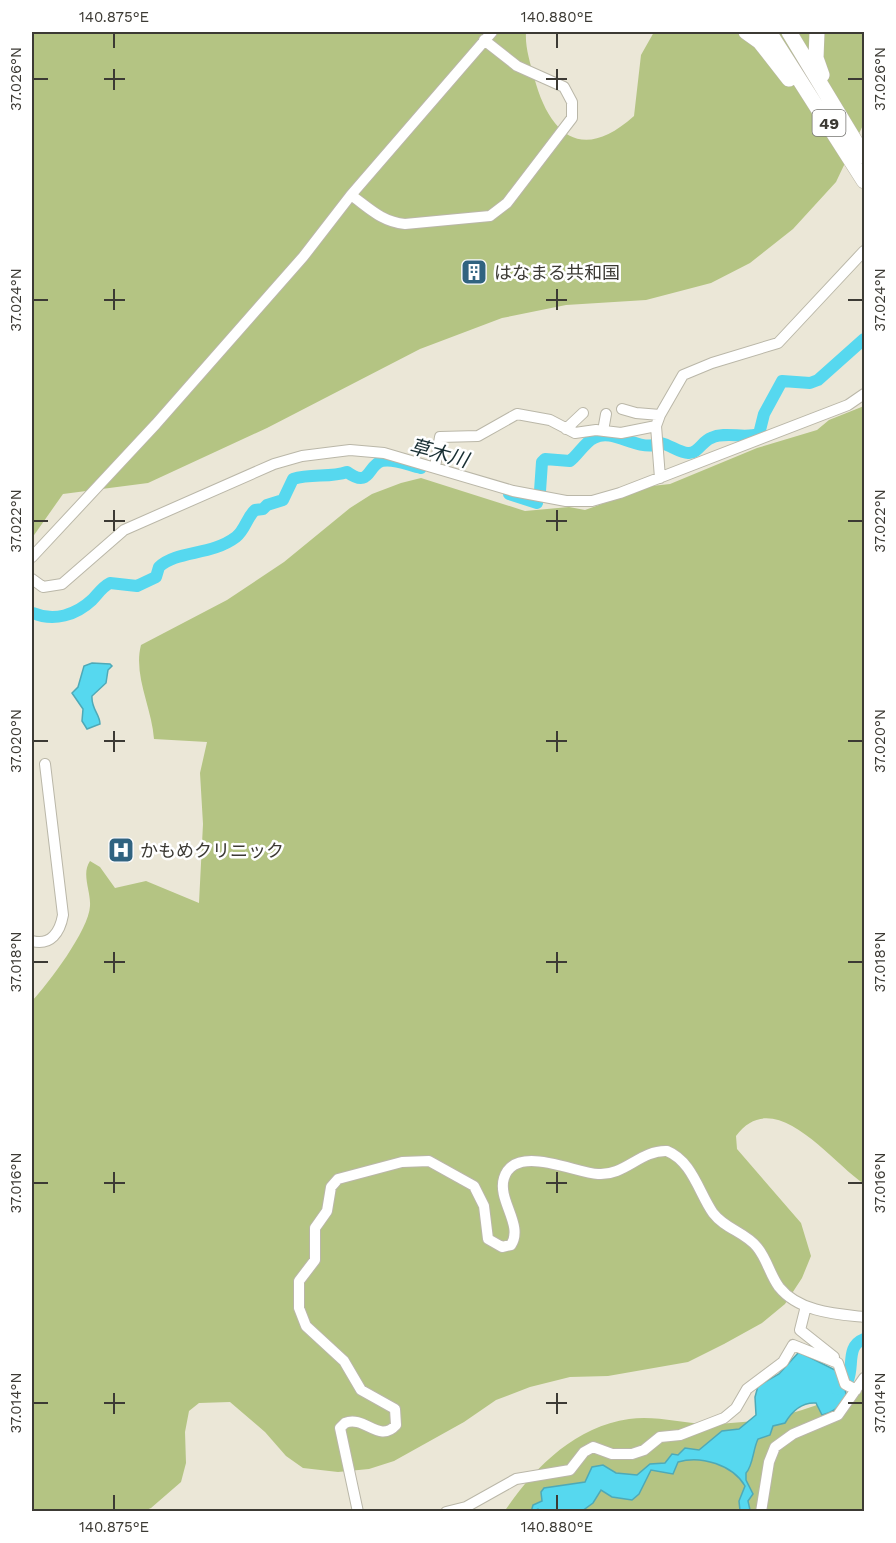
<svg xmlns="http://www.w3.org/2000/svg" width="896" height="1543" viewBox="0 0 896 1543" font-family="'Work Sans','Noto Sans JP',sans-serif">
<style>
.green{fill:#b4c483}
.water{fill:#56d8ef;stroke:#4ea9b7;stroke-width:1.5}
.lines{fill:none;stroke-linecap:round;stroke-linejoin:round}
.river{stroke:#56d8ef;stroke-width:12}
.minor-casing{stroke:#bab7a8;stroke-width:12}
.highway-casing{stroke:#bab7a8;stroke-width:16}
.minor{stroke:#fff;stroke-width:10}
.highway{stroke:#fff;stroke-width:15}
.ticks{fill:none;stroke:#3c3a34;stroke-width:2}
.labels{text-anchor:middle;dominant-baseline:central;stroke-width:5;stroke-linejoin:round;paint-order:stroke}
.shield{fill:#fff;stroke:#767571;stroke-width:1.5}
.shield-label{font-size:16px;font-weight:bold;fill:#3c3a34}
.poi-label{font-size:18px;fill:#3c3a34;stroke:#fff;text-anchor:start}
.water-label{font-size:20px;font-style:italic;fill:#182e32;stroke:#fff}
.neatline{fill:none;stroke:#3c3a34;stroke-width:2}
.ticks-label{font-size:15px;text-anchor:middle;fill:#3c3a34}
</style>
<rect width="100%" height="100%" fill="#ebe7d7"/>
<path class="green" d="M32,32H526C525,47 530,62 534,77C550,137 583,162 634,116L641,55L654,32H864V123L836,182L793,229L750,263L711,283L646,300L566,305L502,318L420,349L267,428L148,483L63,494L32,538Z
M864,406V1184C830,1161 774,1084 736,1136L737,1149L801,1223L811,1256L802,1278L785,1304L762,1323L724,1344L688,1362L608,1376L570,1377L530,1387L496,1400L464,1422L394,1461L369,1469L338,1472L303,1468L286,1456L265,1432L230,1402L199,1403L189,1411L185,1432L186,1463L181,1482L151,1508L141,1512L32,1511V1001C48,984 89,930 90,906C91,891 81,874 90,861L100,867L115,888L146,881L199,903L203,824L200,773L207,742L154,739C152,708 133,675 141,645L227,600L284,562L350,508L372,494L401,483L421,478L525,511L569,507L585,510L652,486L670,484L757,448L817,430L829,420Z
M864,1385V1511L504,1512C534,1468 574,1427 629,1419C654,1415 681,1423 706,1424C718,1424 731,1423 743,1422C785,1419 826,1403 864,1385Z"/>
<path class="water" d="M92,663L110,664L112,666L108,670L106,683L92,696C91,709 100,714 100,724L87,729L82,721L83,709L72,693L78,687L84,666Z
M799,1352L841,1373L847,1398C839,1406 833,1413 822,1415L816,1403C802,1402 792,1411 785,1423L773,1426L770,1435L758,1439C753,1449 753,1466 746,1473V1480L753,1494L748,1501L750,1510L740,1511L739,1501L745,1486C733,1465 701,1455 678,1462L673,1474L651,1470L639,1494L632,1500L612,1497L601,1490L593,1503L582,1511H541L538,1509L531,1512L533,1505L542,1501L541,1492L544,1488L585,1482L592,1467L603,1465L616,1473L637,1475L650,1464L665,1463L672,1454L678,1455L685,1448L699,1450L722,1431L739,1429L756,1415L755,1397L758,1386L779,1374Z"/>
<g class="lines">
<path class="river" d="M661,443C670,445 680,453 688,453C698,454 702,441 711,438C726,431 743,439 759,434L764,414L782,381L810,383L818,380L864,339
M540,491L542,462L545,459L570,461C578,455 585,442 594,438C612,428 634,449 655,445
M509,494L537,503
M33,613C54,622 76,615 92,600C98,594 102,587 110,583L137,586L156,577L159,567C177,550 211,556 236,537C245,530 247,517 255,510L263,509L267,505L283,500L293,479C311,473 330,478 347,472C371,489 367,465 382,461C394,458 410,466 421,468
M837,1389L848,1380C854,1365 846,1346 864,1339"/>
<g class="minor-casing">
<path id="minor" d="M351,195C369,208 382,222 405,224L490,216L507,203L572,118V102L564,87L517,66L484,40
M622,409L636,413L660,415
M566,429L583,413
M603,431L606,414
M435,467L440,437L478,436L517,414L550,420L575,433L596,430L621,433L656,426
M660,478L656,426L660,415L683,375L712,363L778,343L864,251
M32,557L156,424L303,257L351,195L492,32
M32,579L43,587L62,584L124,530L274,464L302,456L350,450L384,453L513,491L566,501H592L620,493L848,405L864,394
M32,941C51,946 60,932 63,915L45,764
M806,1306L800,1330L834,1357
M358,1512L340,1428L345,1423C365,1415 379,1444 396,1425L395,1409L361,1390L344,1361L306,1326L299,1308V1281L315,1260V1228L327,1211L331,1187L338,1179L402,1162L429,1161L474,1186L484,1206L488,1239L502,1247L511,1245C524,1225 497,1200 504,1178C515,1143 575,1173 598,1174C625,1176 640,1150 667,1151C692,1161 699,1193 713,1213C725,1229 745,1232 757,1247C767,1259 770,1275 779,1287C799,1312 836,1314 864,1317
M446,1512L466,1507L516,1479L570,1470L584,1452L593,1447L612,1454H632L644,1450L660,1437L680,1435L724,1418L736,1408L747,1389L783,1362L793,1345L838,1363L845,1384L856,1390
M761,1512L769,1462L775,1447L793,1434L838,1415L864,1378"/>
</g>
<g class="highway-casing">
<path id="highway" d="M746,32L760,42L789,79
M769,32L864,181
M789,32L864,156
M817,32L816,58L822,75"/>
</g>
<use href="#minor" class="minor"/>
<use href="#highway" class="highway"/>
</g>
<path class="ticks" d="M114,33V48M557,33V48M114,69V90M557,69V90M33,79H48M104,79H125M546,79H567M848,79H863M114,289V310M557,289V310M33,300H48M104,300H125M546,300H567M848,300H863M114,510V531M557,510V531M33,521H48M104,521H125M546,521H567M848,521H863M114,731V752M557,731V752M33,741H48M104,741H125M546,741H567M848,741H863M114,952V973M557,952V973M33,962H48M104,962H125M546,962H567M848,962H863M114,1172V1193M557,1172V1193M33,1183H48M104,1183H125M546,1183H567M848,1183H863M114,1393V1414M557,1393V1414M33,1403H48M104,1403H125M546,1403H567M848,1403H863M114,1495V1510M557,1495V1510"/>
<defs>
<g id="building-square" transform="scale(1.35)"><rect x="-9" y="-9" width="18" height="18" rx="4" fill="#316380" stroke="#fff"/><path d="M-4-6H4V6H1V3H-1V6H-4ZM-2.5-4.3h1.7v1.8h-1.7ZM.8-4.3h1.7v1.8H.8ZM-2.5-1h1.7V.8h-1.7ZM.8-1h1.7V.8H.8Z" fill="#fff"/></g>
<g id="hospital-square" transform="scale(1.35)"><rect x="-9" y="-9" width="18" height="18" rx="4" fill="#316380" stroke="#fff"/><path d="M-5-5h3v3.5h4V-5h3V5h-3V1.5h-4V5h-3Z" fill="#fff"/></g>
</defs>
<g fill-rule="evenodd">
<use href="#building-square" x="474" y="272"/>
<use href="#hospital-square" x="121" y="850"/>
</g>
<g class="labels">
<rect class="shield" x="812.5" y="110" width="33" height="26" rx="4.5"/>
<g class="shield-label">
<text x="829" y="123">49</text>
</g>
<g class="poi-label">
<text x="494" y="272">はなまる共和国</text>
<text x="140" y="850">かもめクリニック</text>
</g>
<g class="water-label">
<text transform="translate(439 453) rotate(15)">草木川</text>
</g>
</g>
<rect width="896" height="1543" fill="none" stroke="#ffffff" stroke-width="66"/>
<rect x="33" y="33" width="830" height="1477" class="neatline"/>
<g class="ticks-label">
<text x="114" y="22">140.875°E</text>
<text x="557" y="22">140.880°E</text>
<text transform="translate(16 79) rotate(-90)" y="5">37.026°N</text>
<text transform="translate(880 79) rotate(-90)" y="5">37.026°N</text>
<text transform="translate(16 300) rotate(-90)" y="5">37.024°N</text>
<text transform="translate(880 300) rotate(-90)" y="5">37.024°N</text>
<text transform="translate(16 521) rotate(-90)" y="5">37.022°N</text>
<text transform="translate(880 521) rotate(-90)" y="5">37.022°N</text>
<text transform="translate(16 741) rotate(-90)" y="5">37.020°N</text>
<text transform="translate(880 741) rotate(-90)" y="5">37.020°N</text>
<text transform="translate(16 962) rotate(-90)" y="5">37.018°N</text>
<text transform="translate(880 962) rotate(-90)" y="5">37.018°N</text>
<text transform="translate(16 1183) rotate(-90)" y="5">37.016°N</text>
<text transform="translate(880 1183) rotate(-90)" y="5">37.016°N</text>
<text transform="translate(16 1403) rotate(-90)" y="5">37.014°N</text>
<text transform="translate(880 1403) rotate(-90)" y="5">37.014°N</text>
<text x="114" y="1532">140.875°E</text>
<text x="557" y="1532">140.880°E</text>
</g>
</svg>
